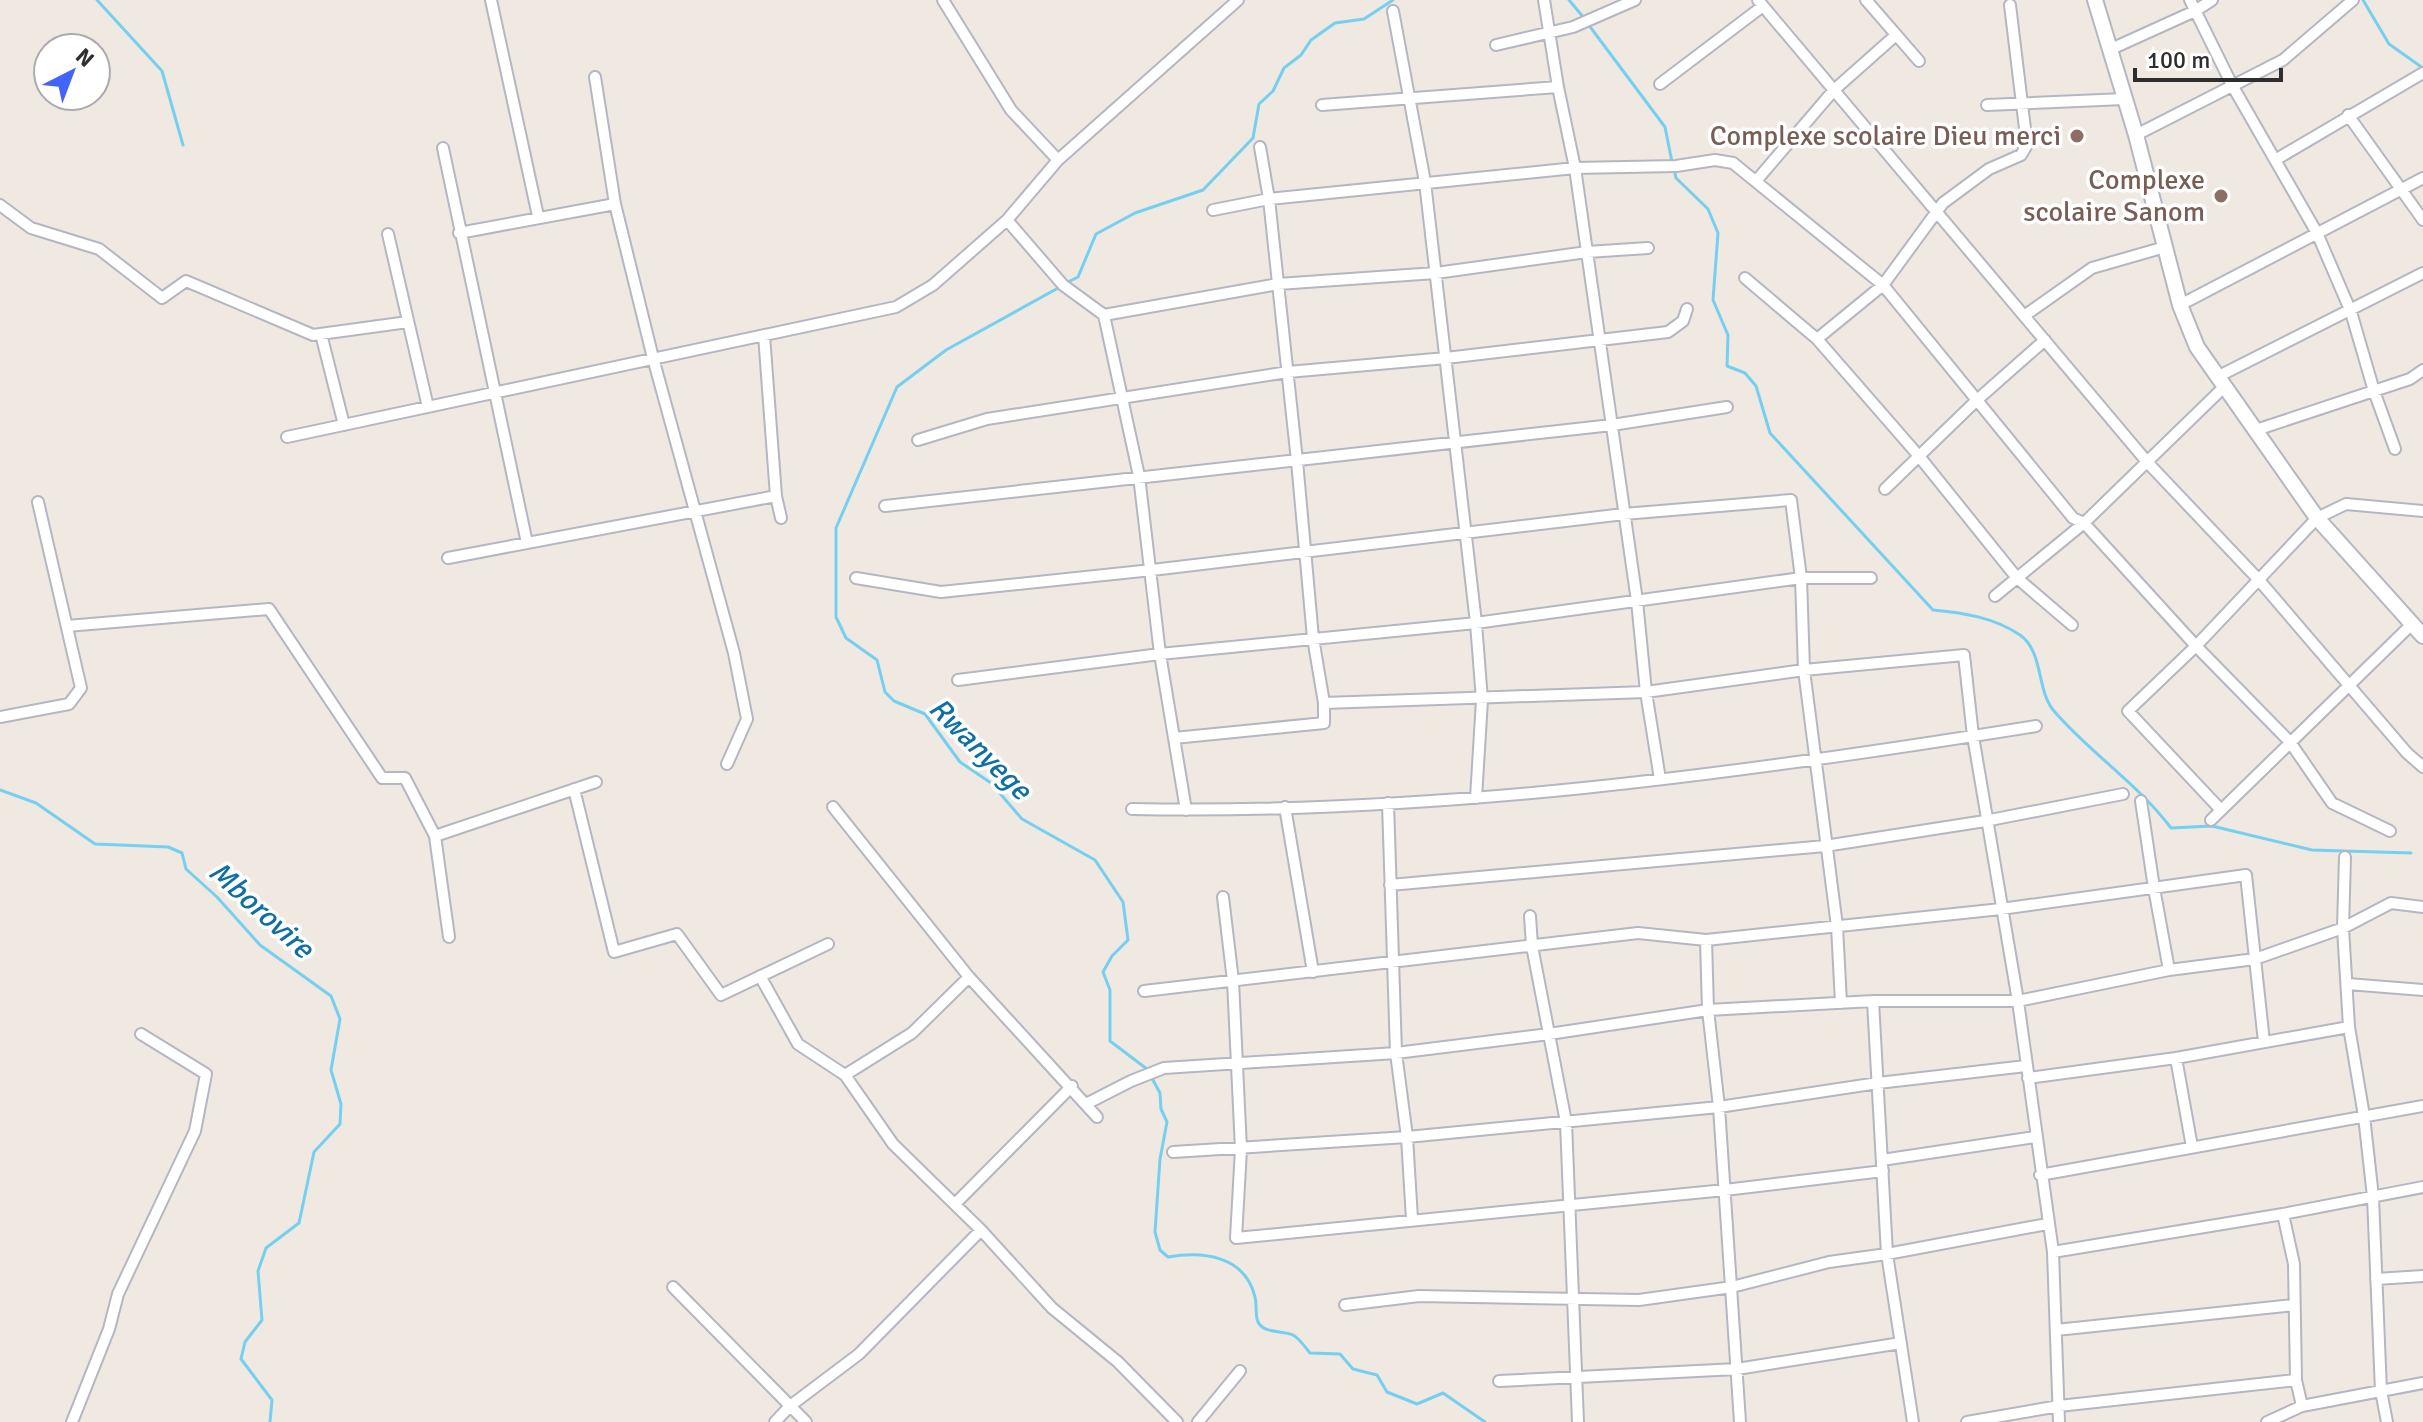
<svg xmlns="http://www.w3.org/2000/svg" width="2423" height="1422" viewBox="0 0 2423 1422" font-family="Signika,sans-serif">
<style>
.lines{fill:none;stroke-linecap:round;stroke-linejoin:round}
.stream{stroke:#75cff0;stroke-width:3}
.street-casing{stroke:#b4b7c1;stroke-width:14}
.secondary-casing{stroke:#b4b7c1;stroke-width:18}
.street{stroke:#fff;stroke-width:10}
.secondary{stroke:#fff;stroke-width:14}
.education-dot{fill:#8d6e63;stroke:#fff;stroke-width:3}
.labels{text-anchor:middle;dominant-baseline:central;stroke-width:7;stroke-linejoin:round;paint-order:stroke}
.education-label{font-size:28px;fill:#785e54;stroke:#fff;text-anchor:end}
.water-label{font-size:30px;font-style:italic;fill:#0d6fa3;stroke:#fff}
</style>
<rect width="100%" height="100%" fill="#efe9e1"/>
<g class="lines">
<path class="stream" d="M97,0L162,71L183,145
M1569,0L1584,18
M2363,0L2389,44L2423,68
M1588,24L1665,127L1672,162
M1674,169L1676,178L1708,209L1718,233L1713,300L1728,335L1727,366L1745,373L1756,386L1770,433L1933,610C1964,613 1993,617 2020,635C2044,652 2036,690 2054,711C2090,753 2137,783 2171,828L2212,826L2312,850L2411,853
M1066,283L1078,277L1096,234L1135,213L1203,190L1253,138L1259,104L1273,91L1284,68L1301,55L1311,40L1335,23L1364,19L1393,0
M1060,287L946,350L897,387L836,528V617L846,638L877,660L885,692L894,701L925,714L960,762L991,783L1022,819L1095,860L1123,902L1128,940L1112,956L1103,972L1110,990V1041L1147,1069L1160,1093L1161,1109L1167,1122L1160,1159L1155,1232L1160,1250L1168,1257C1204,1251 1245,1256 1255,1297C1257,1305 1255,1316 1258,1322C1264,1334 1282,1330 1293,1335C1299,1338 1305,1347 1310,1353L1340,1354L1353,1369L1377,1375L1387,1392L1417,1404L1443,1393L1485,1422
M0,790L36,803L95,844L168,847L182,853L186,869L217,897L260,945L331,996L340,1019L331,1070L341,1104L340,1124L314,1152L299,1223L266,1248L258,1271L262,1320L245,1342L241,1359L272,1400L270,1422"/>
<g class="street-casing">
<path id="street" d="M491,0L538,216
M943,0L1011,110L1058,160
M1544,0L1558,87L1575,168L1637,601L1646,692L1660,779
M1758,0L2148,463L2258,579L2407,753L2423,767
M1866,0L1919,61
M2190,0L2232,85L2317,233L2351,312L2374,391L2395,449
M1393,11L1425,182L1476,623L1482,700L1476,798
M1496,45L1573,27L1635,0
M2109,50L2195,11L2212,0
M595,77L615,204L653,358L734,653L747,719L727,764
M1660,84L1763,6
M1322,105L1558,87
M1987,105L2124,99
M2348,115L2423,220
M2136,135L2283,60L2353,0
M443,148L527,543
M2275,160L2423,73
M1756,181L1834,90L1896,35
M0,205L31,228L99,249L162,298L186,281L313,335L408,322
M1213,210L1269,199L1575,168L1676,166L1715,160L1733,163L1883,285L2073,518L2084,523L2196,646L2290,742L2332,803L2390,831
M1007,220L1063,285L1104,315L1139,476L1160,654L1186,810
M459,233L615,204
M388,234L428,407
M1745,278L1817,339L1918,455L2017,578L2072,625
M2180,305L2423,178
M1104,315L1278,284L1436,273L1587,252L1648,248
M2024,316L2092,268L2165,247
M321,334L344,425
M764,335L776,496L781,518
M1817,339L1883,285L1943,203L1989,169L2021,155L2027,145L2010,5
M2217,377L2423,273
M2256,430L2410,379L2423,370
M287,437L896,307L933,285L1007,220L1058,160L1238,0
M918,440L987,419L1288,372L1446,358L1668,332L1683,321L1687,309
M1885,489L1977,400L2045,340
M885,506L1612,425L1727,407
M448,558L776,496
M856,578L941,592L1152,570L1624,514L1791,500L1801,578L1804,670L1837,926L1841,1003
M1995,596L2084,523L2224,387
M67,626L269,609L382,778H405L435,836L449,937
M958,680L1160,654L1476,623L1801,578H1871
M1324,703L1646,692L1804,670L1964,655L1973,736L2018,1001L2053,1252L2059,1422
M0,717L69,704L81,688L38,502
M1174,738L1324,723V703L1313,638L1297,461L1269,199L1260,147
M574,789L614,952L677,934L721,995L828,944
M2141,801L2154,888L2169,970
M1388,803L1396,1053L1407,1137L1412,1219
M833,807L969,977L1097,1117
M1285,807L1313,972
M1132,809C1435,815 1738,774 2036,726
M2221,810L2128,711L2196,646L2317,518L2346,504L2423,511
M2211,820L2412,624
M435,836L596,782
M2345,857L2343,928L2349,1027L2364,1116L2373,1197L2381,1391L2387,1422
M1390,885L1825,846L1985,821L2123,794
M1223,897L1233,981L1241,1149L1236,1238L1725,1190L1883,1171
M1530,916L1532,946L1566,1122L1578,1422
M1706,940L1708,1010L1719,1107L1740,1422
M760,976L798,1044L845,1075L893,1144L981,1230L1052,1308L1118,1362L1177,1422
M2348,984L2423,990
M1144,991L1638,933L1706,940L2001,909L2246,875L2264,1042
M1873,1001L1887,1254L1913,1422
M2176,1058L2192,1147
M845,1075L912,1033L969,977
M2028,1078L2176,1058L2349,1027
M1086,1104L1131,1081L1164,1068L1396,1053L1549,1034L1708,1010L1873,1001H2018L2169,970L2255,959L2343,928L2391,903L2423,907
M1173,1152L1407,1137L1719,1107L1878,1083L2026,1066
M1882,1160L2035,1137
M2040,1175L2423,1106
M955,1204L1072,1086
M2053,1252L2283,1214L2423,1187
M2376,1279L2423,1276
M673,1287L806,1422
M1345,1305L1419,1296L1639,1300L1732,1287L1829,1262L1887,1254L2047,1224
M2056,1330L2294,1305
M1499,1381L1737,1369L1901,1343
M2302,1406L2423,1383
M72,1422L109,1329L118,1294L195,1131L206,1074L141,1034
M775,1422L790,1406L859,1354L981,1230
M1198,1422L1240,1371
M1967,1422L2059,1406L2296,1380
M2267,1422L2302,1406L2296,1380L2294,1264L2283,1214"/>
</g>
<g class="secondary-casing">
<path id="secondary" d="M2095,0L2136,135L2180,305L2197,347L2317,518L2423,636"/>
</g>
<use href="#street" class="street"/>
<use href="#secondary" class="secondary"/>
</g>
<g class="education-dot">
<circle cx="2077" cy="136" r="8"/>
<circle cx="2221" cy="196" r="8"/>
</g>
<g class="labels">
<g class="education-label">
<text x="2061" y="136">Complexe scolaire Dieu merci</text>
<text x="2205" y="180">Complexe<tspan x="2205" dy="32">scolaire Sanom</tspan></text>
</g>
<g class="water-label">
<text transform="translate(980 749) rotate(45)">Rwanyege</text>
<text transform="translate(261 910) rotate(42)">Mborovire</text>
</g>
</g>
<g transform="translate(72 72) rotate(42)"><circle r="38" fill="#ffffff" stroke="#ababab" stroke-width="2"/>
<path d="M0-6L14 30L0 20L-14 30Z" fill="#4264fb"/>
<text y="-12" font-size="22" font-weight="bold" text-anchor="middle" fill="#2e2e2e">N</text>
</g>
<path d="M2135 68v12h146v-12" fill="none" stroke="#2e2e2e" stroke-width="4"/>
<text x="2147" y="68" font-size="24" fill="#2e2e2e" stroke="#ffffff" stroke-width="6" paint-order="stroke">100 m</text>
</svg>
